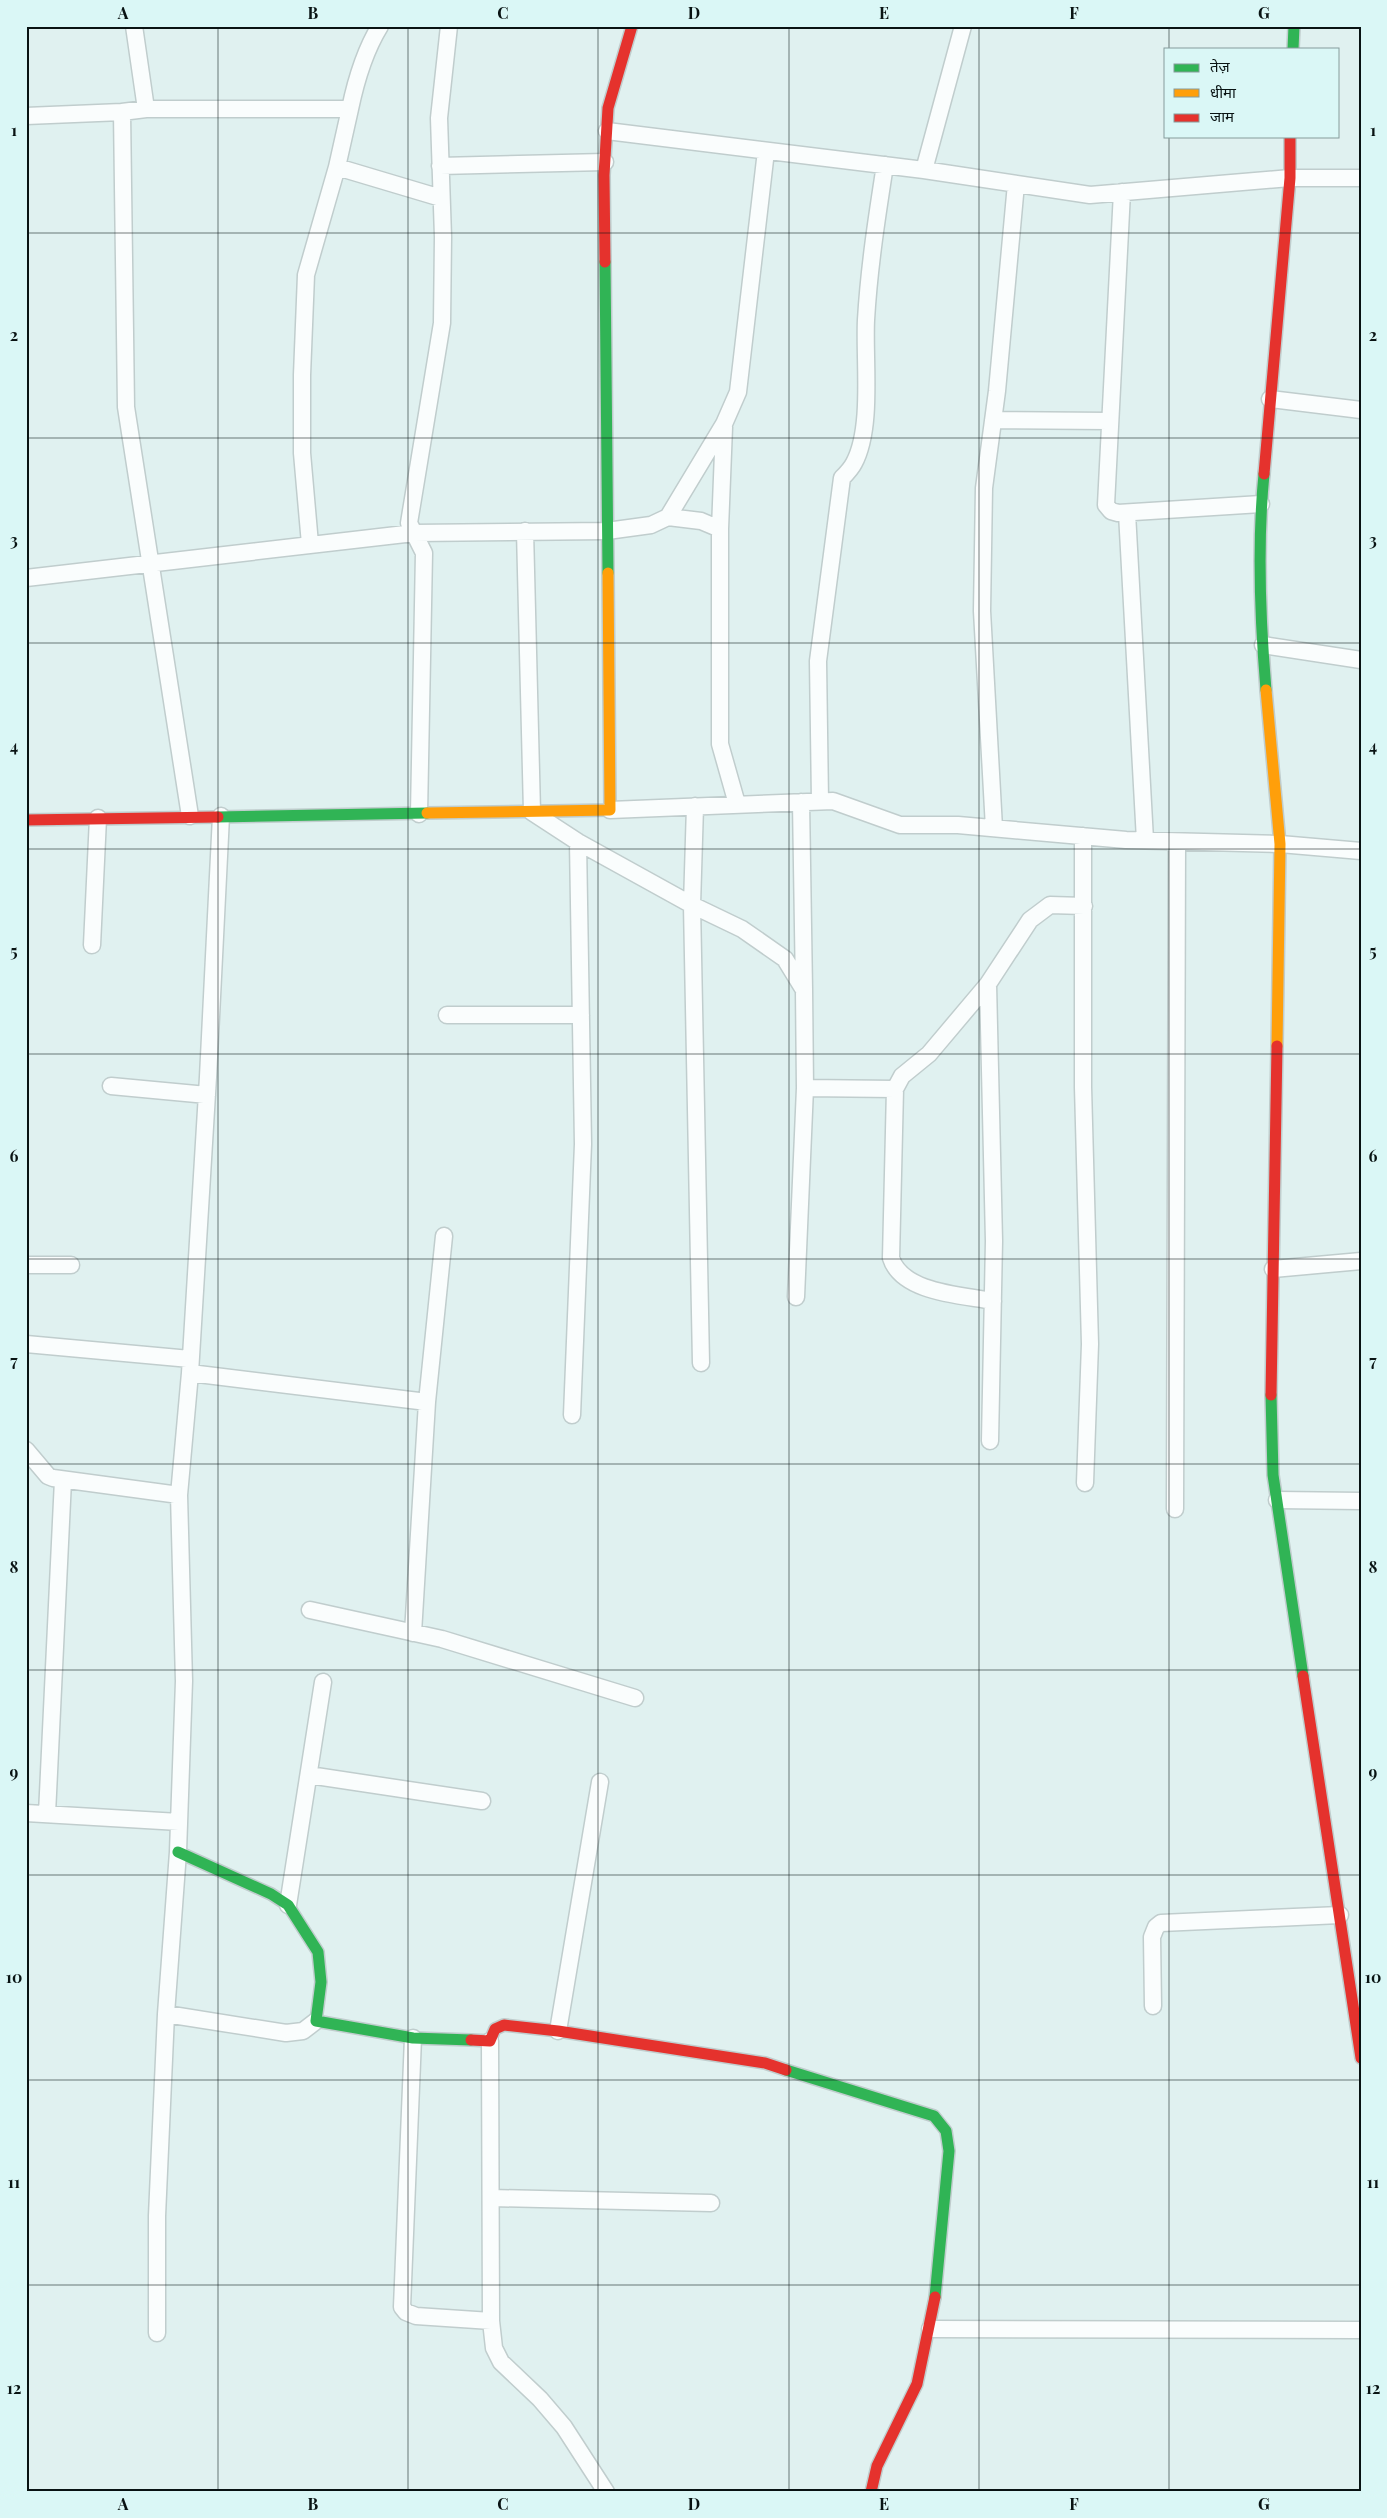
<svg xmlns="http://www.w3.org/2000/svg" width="1387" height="2518" viewBox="0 0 1387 2518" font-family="'Playfair Display','Noto Sans Devanagari',serif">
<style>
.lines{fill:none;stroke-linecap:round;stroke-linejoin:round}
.street-casing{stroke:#c0cdcd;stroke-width:19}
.fast-casing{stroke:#c0cdcd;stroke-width:14}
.slow-casing{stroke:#c0cdcd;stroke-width:14}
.jam-casing{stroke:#c0cdcd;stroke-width:14}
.street{stroke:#fafdfd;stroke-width:16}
.fast{stroke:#30b455;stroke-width:11}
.slow{stroke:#ff9f0a;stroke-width:11}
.jam{stroke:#e5322d;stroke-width:11}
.grid{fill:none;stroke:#091313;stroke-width:1;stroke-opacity:0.55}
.neatline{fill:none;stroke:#091313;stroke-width:2}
.grid-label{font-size:16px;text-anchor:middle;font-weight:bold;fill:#091313}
</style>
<rect width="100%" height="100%" fill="#e0f1f0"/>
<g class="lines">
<g class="street-casing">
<path id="street" d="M134,26L146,109L122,112L126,407L190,816
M146,109H350L337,167L441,198
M350,109C356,80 364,52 380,26
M26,116L122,112
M607,131L924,170L1090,195L1290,178H1361
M440,166L605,162
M924,170L963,26
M1122,192L1106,505L1111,511L1118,513L1261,504
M1270,399L1361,410
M993,420L1109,421
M1127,513L1145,840
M668,517L701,521L720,529V744L737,804
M720,529L724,427
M525,531L532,812L578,842L692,905L701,1363
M310,544L302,453V375L306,275L337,167
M26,578L414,533L607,531L651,525L668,517L724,424L738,392L766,151
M1263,645L1361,660
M820,801L818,661L842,478C846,474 851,469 854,463C873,428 864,360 866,320C869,268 877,216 885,165
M801,802L804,990
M695,806L692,905L742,929L785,959L804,990L805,1088L895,1089
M610,810L833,801L900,825H958L1126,840L1280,844L1361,851
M419,814L424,553L409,523L442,323L443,237L439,118L449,26
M221,816L208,1077L190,1373L427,1402L444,1236
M994,828L982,611L984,488L997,391L1016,184
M1083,836V1087L1090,1344L1085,1483
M92,945L98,818
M988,984L994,1241L990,1441
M447,1015H581
M111,1086L207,1095
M26,1265H71
M1273,1269L1361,1261
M796,1297L805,1088
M993,1301C962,1295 902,1293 891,1258L895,1089L902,1076L929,1054L988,984L1030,920L1050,905L1084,906
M26,1344L190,1359
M190,1373L179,1495L184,1681L178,1852L166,2014L286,2033L303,2031L316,2021
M572,1415L583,1144L578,842
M26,1450L48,1476L53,1478L179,1495
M1277,1500L1361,1501
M1175,1509L1177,842
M310,1610L442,1639L635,1698
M413,1633L427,1402
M309,1775L482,1801
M26,1813L179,1822
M47,1814L63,1480
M288,1905L323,1682
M1153,2006L1152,1937L1156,1927L1161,1923L1340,1915
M558,2031L600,1782
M413,2038L402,2307L406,2312L416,2316L491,2321
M490,2041L491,2321L494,2348L501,2362L540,2399L564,2427L606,2492
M492,2198L711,2203
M930,2329L1361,2330
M157,2333V2216L166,2014"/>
</g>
<g class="fast-casing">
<path id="fast" d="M1293,49L1294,26
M605,262L608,573
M1264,474C1257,545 1260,619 1266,690
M218,817L427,813
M1271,1395L1273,1475L1303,1676
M178,1852L271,1894L288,1905L318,1952L321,1982L316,2021L413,2038L471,2040
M786,2070L934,2116L946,2131L949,2151L935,2297"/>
</g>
<g class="slow-casing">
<path id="slow" d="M1266,690L1280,844L1277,1046
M427,813L610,810L608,573"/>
</g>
<g class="jam-casing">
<path id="jam" d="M605,262L604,175L608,108L632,26
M1264,474L1290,178V136
M26,820L218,817
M1271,1395L1277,1046
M1303,1676L1361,2058
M471,2040L490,2041L495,2029L504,2025L558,2031L765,2063L786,2070
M871,2492L877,2466L917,2384L935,2297"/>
</g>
<use href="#street" class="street"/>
<use href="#fast" class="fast"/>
<use href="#slow" class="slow"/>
<use href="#jam" class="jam"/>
</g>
<path class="grid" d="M218,26V2492M408,26V2492M598,26V2492M789,26V2492M979,26V2492M1169,26V49M1169,136V2492M26,233H1361M26,438H1361M26,643H1361M26,849H1361M26,1054H1361M26,1259H1361M26,1464H1361M26,1670H1361M26,1875H1361M26,2080H1361M26,2285H1361"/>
<rect width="1387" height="2518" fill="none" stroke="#daf7f6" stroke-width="55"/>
<rect x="1164" y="48" width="175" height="90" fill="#daf7f6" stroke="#869c9b"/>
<rect x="1174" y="64" width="25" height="8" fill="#30b455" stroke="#869c9b"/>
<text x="1210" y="72" font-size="15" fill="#091313">तेज़</text>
<rect x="1174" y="89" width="25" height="8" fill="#ff9f0a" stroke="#869c9b"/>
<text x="1210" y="98" font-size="15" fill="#091313">धीमा</text>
<rect x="1174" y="114" width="25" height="8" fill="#e5322d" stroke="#869c9b"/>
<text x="1210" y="122" font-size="15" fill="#091313">जाम</text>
<rect x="28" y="28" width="1332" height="2462" class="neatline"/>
<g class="grid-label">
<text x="123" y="19">A</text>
<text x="313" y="19">B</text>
<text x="503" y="19">C</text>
<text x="694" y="19">D</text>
<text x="884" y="19">E</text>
<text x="1074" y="19">F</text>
<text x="1264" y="19">G</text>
<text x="14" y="136">1</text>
<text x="1373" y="136">1</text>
<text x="14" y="341">2</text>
<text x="1373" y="341">2</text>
<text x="14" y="546">3</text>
<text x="1373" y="546">3</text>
<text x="14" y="752">4</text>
<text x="1373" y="752">4</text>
<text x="14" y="957">5</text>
<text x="1373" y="957">5</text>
<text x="14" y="1162">6</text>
<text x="1373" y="1162">6</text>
<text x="14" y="1367">7</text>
<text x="1373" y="1367">7</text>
<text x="14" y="1573">8</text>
<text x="1373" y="1573">8</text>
<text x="14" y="1778">9</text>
<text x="1373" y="1778">9</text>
<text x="14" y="1983">10</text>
<text x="1373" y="1983">10</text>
<text x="14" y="2188">11</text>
<text x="1373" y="2188">11</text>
<text x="14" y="2394">12</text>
<text x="1373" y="2394">12</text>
<text x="123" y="2510">A</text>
<text x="313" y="2510">B</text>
<text x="503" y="2510">C</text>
<text x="694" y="2510">D</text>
<text x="884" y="2510">E</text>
<text x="1074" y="2510">F</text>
<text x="1264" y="2510">G</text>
</g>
</svg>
